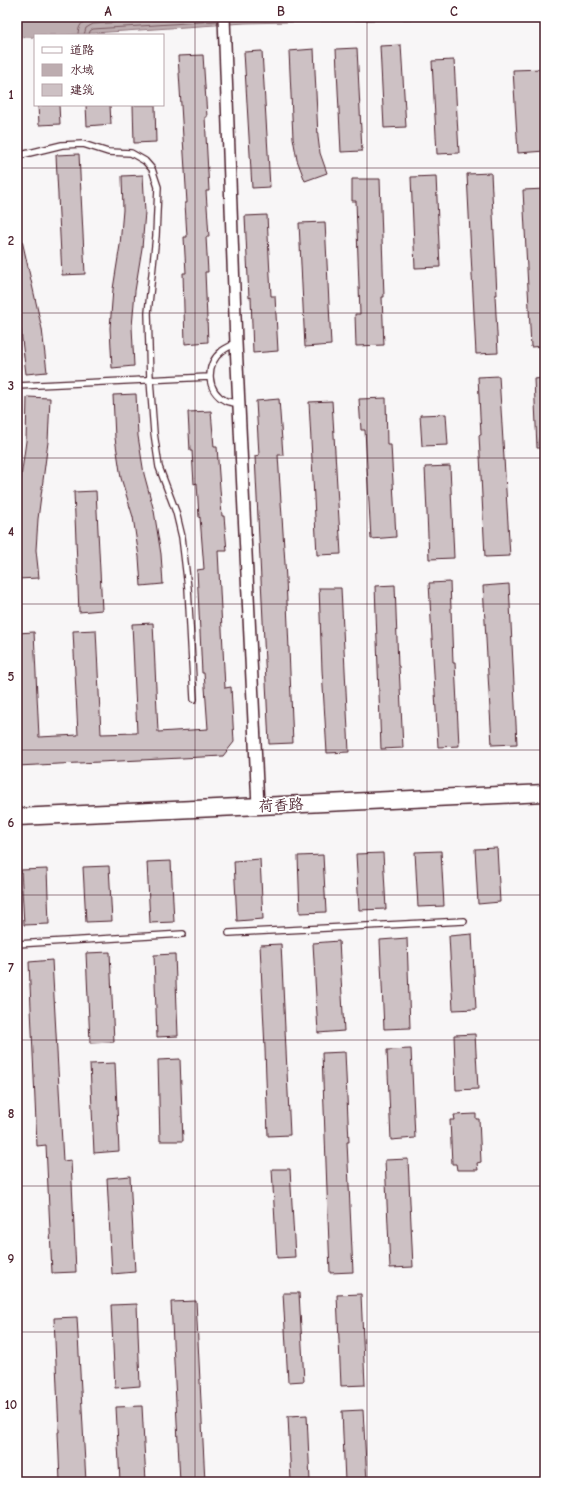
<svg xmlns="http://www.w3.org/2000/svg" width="562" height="1499" viewBox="0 0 562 1499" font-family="'Comic Neue','LXGW WenKai TC',sans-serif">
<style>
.water{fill:#bdadb0;stroke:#8f747b}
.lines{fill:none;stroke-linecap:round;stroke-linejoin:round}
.shore{stroke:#785860;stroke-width:1}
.building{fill:#cdc1c4;stroke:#4a1f2b}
.lane-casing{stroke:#4a1f2b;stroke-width:8}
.street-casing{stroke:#4a1f2b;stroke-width:14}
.secondary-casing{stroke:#4a1f2b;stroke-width:19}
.lane{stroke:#fff;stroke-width:5.5}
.street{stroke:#fff;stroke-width:11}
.secondary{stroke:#fff;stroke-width:16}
.grid{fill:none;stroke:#4a1f2b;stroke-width:1;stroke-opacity:0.55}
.labels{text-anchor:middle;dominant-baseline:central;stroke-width:3.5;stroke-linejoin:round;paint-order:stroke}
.street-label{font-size:15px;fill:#4a1f2b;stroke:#fff}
.neatline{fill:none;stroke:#4a1f2b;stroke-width:1.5}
.grid-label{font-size:13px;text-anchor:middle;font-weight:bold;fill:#4a1f2b}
</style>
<rect width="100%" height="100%" fill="#f8f6f7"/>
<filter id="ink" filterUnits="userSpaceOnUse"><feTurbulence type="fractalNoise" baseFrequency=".025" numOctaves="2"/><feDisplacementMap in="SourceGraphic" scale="8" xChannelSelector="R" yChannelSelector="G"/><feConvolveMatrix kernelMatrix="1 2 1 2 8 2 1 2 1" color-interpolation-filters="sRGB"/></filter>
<g filter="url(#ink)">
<path class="water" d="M17,17H501L245,23L64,35H35V37L17,38Z"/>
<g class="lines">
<path class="shore" d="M231,20L321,17
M78,35C78,17 94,18 108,17
M84,35L86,28L93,24L196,17
M89,35L90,31L93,29L218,21"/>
</g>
<path class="building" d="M401,45L406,127L384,128L380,46Z
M357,48L362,151L341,152L336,49Z
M314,49L318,137L320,153L327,173L305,181L297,160L293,138L289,51Z
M262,51L270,187L252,188L244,52Z
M203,55L207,117H205L209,191H206L209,237H206L208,272H205L208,342L185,344L183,273H186L184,237H187L185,203H187L178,56Z
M454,60L459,153L437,154L432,61Z
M542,69L545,119V151L518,153L513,70Z
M38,105H59L60,124L39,125Z
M86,105H110L111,124L87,126Z
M133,105H155L156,142L134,143Z
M79,154L85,274L62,275L56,155Z
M491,173L497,295H495L498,353L476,354L467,174Z
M143,175L145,212L142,248L135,291L132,327L134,366L112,368L110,328L113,289L120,245L123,210L122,176Z
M436,176L440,267L415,268L411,177Z
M352,179H380L384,297H382L384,345L356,346L355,314H360L356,201H352Z
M545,189V346L531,347L523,190Z
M267,215L271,296H275L278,351L253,353L251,297L249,298L245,216Z
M325,222L331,345L305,347L299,223Z
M17,236H21L42,329L47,372L26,374L21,331L17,313Z
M499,376L510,556L485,557L479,435H481L478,377Z
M545,378V448H537L534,379Z
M136,394L138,436L144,474L154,511L161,554L163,584L141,586L139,557L133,517L121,478L115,438L113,395Z
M27,397L50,398L48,442L38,519L36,550L39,578L17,579V507L26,441Z
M386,398L387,445H391L396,537L371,539L365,430H361L359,399Z
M279,399L283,455H278L286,579L293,743L269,744L255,456L259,455L256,401Z
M332,401L341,554L317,555L309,402Z
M211,411L214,447H217L222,516H224L227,551H218L225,688L231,687L234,742L223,756L17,766V633L34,632L39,737L78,735L73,631L96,630L101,734L137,733L132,624L153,623L158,732L208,729L204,673H202L197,570L204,569L200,517L199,518L197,483L194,484L192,451H190L188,412Z
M446,414L448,445L422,446L420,415Z
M450,466L454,558L429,559L425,467Z
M96,491L102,610L79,612L74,492Z
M450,582L453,663H455L459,746L438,747L429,583Z
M509,584L517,744L492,745L483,586Z
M395,585L398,666H399L403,748L381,749L375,586Z
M319,588H341L349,752L327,753L322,670Z
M497,848L500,902L478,904L475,849Z
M441,851L444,906L418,907L415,852Z
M383,853L386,909L359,910L356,854Z
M323,855L326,912L300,913L298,856Z
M260,859L263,919L237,921L234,861Z
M171,861L174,922L150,923L147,862Z
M109,866L112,921L86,922L83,867Z
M47,869L49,924L24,925L21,870Z
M472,934L476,1009L453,1010L449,936Z
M407,938L410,1028L384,1029L380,940Z
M339,941L344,1031L318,1033L313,943Z
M281,944L290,1135L268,1136L265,1049L260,945Z
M110,952L114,1042L90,1043L86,953Z
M175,954L178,1036L157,1037L154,955Z
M52,960L63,1161L71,1160L76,1272L52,1273L46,1145L37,1146L29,962Z
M475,1034L478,1089L456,1090L454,1035Z
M411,1049L415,1138L391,1140L387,1050Z
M345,1052L349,1142H347L353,1272L330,1273L322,1053Z
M180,1059L183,1141H160L158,1060Z
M115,1063L119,1151L94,1153L90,1064Z
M476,1114V1119H479L481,1162L477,1163L478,1170H457L456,1164H452L450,1120H455L454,1115Z
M408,1159L413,1267L390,1268L385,1160Z
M272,1169H290L295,1257L277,1258Z
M130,1176L135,1272L112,1274L107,1178Z
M283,1293H299L304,1381L288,1382Z
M361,1294L365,1385L341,1386L337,1295Z
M196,1301L205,1482H180L171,1302Z
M137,1304L140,1386L115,1388L111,1305Z
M77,1317L86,1482H60L58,1432H59L54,1318Z
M142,1406L146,1482H120L116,1407Z
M363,1410L367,1482H345L342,1411Z
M307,1415L310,1482H291L288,1416Z"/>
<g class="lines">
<g class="lane-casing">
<path id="lane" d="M17,156L62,145L83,144L108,152L131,153L145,161L152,169L158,187L156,236L148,313L150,380L154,433L159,467L176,512L182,537L188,588L194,699
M236,343C231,346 226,348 222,351C205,365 206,391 226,401C230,402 235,403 239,404
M17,386L209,377
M229,933L464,921
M17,944L183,934"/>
</g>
<g class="street-casing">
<path id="street" d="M224,17L236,343L258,806"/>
</g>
<g class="secondary-casing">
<path id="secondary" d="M17,817L545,793"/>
</g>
<use href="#lane" class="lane"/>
<use href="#street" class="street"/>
<use href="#secondary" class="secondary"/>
</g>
</g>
<path class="grid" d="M195,17V1482M367,17V1482M17,168H545M17,313H545M17,458H545M17,604H545M17,750H545M17,895H545M17,1040H545M17,1186H545M17,1332H545"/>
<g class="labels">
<g class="street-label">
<text transform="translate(281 805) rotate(-3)">荷香路</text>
</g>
</g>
<rect width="562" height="1499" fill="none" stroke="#fff" stroke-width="44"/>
<rect x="34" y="34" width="130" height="72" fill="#ffffff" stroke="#b7a5aa"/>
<rect x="42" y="47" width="20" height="6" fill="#ffffff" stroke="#b7a5aa"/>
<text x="70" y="54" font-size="12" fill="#4a1f2b">道路</text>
<rect x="42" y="64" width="20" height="12" fill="#bdadb0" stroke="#b7a5aa"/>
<text x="70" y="74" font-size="12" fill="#4a1f2b">水域</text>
<rect x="42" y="84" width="20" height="12" fill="#cdc1c4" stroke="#b7a5aa"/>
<text x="70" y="94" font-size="12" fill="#4a1f2b">建筑</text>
<rect x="22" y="22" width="518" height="1455" class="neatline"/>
<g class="grid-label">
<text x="108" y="16">A</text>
<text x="281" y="16">B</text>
<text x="454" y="16">C</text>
<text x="11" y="99">1</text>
<text x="11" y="245">2</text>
<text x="11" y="390">3</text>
<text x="11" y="536">4</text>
<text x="11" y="681">5</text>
<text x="11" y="827">6</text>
<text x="11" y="972">7</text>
<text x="11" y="1118">8</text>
<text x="11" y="1263">9</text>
<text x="11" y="1409">10</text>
</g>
</svg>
